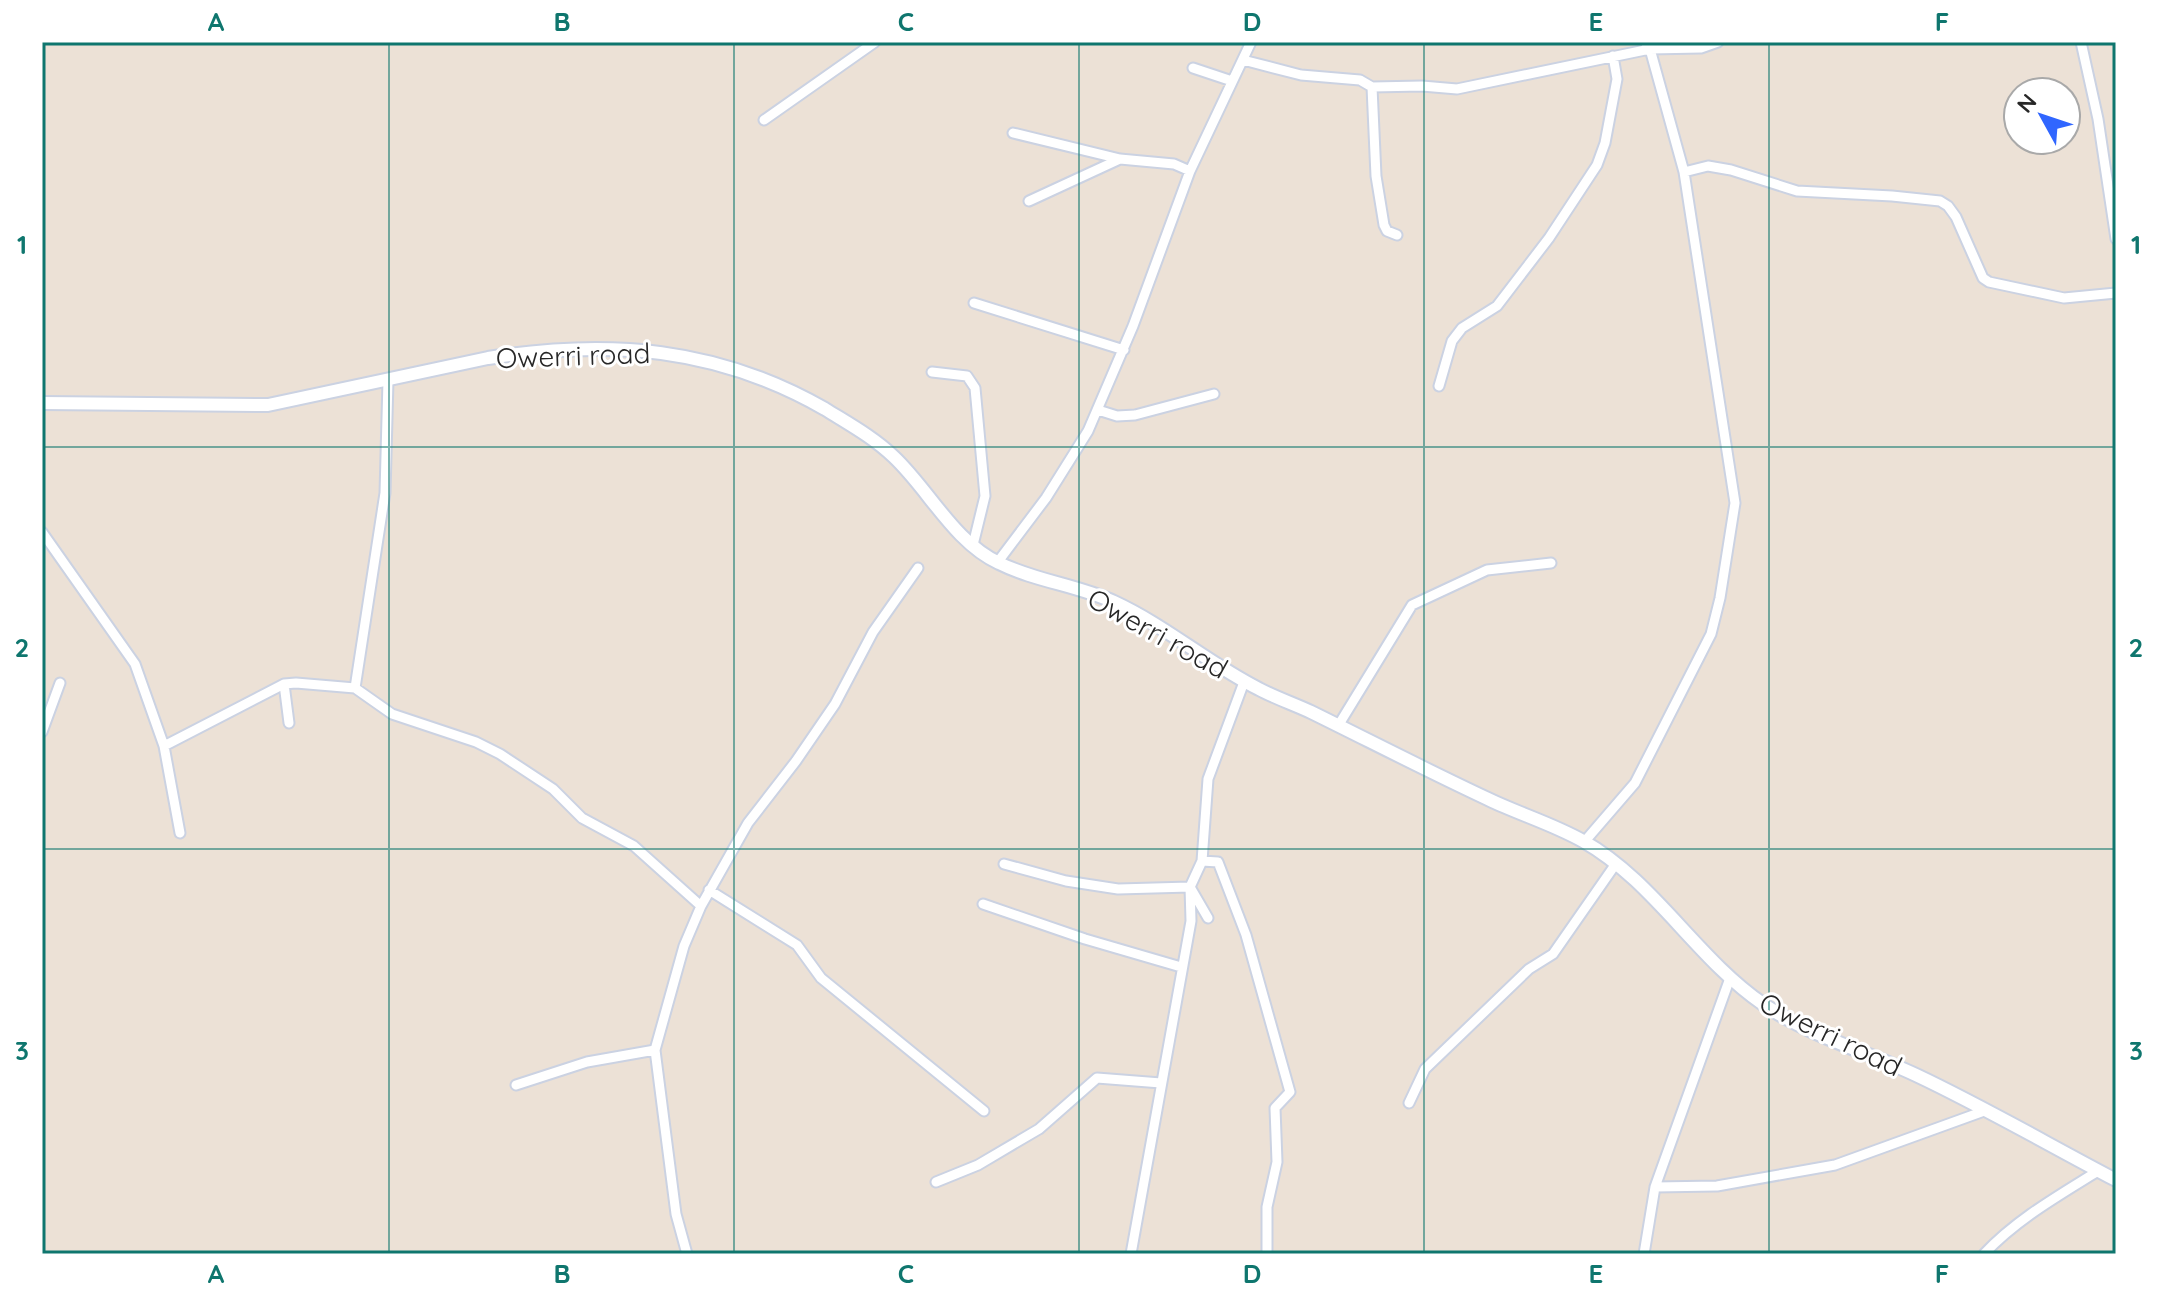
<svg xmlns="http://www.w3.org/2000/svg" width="2158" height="1296" viewBox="0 0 2158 1296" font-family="Quicksand,sans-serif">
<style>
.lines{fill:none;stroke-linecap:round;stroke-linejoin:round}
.street-casing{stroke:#cbd2e2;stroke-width:13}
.secondary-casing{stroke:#cbd2e2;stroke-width:16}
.street{stroke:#fff;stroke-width:9}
.secondary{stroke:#fff;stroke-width:12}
.grid{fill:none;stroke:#0f766e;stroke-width:2;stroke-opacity:0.55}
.labels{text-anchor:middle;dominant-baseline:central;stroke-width:6;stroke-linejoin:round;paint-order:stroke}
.street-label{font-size:28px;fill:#272727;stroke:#fff}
.neatline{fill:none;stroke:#0f766e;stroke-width:3}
.grid-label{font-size:26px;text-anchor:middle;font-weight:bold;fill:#0f766e}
</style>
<rect width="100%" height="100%" fill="#ece1d6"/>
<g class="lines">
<g class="street-casing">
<path id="street" d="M2081,42L2098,119L2116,239
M1243,60L1301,75L1360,80L1372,87L1376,176L1384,225L1387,231L1397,235
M1193,68L1232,81
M1372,87L1422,86L1457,89L1650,49L1701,48L1718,42
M764,120L875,42
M1013,133L1120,159L1174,164L1190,171
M1684,172L1708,166L1731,170L1797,191L1892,196L1940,201L1948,206L1956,217L1983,278L1989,282L2064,298L2116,293
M1029,201L1120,159
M974,303L1124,350
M932,372L967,376L975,388L985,496L973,545
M1439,386L1452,341L1462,328L1497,306L1549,238L1597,165L1605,143L1617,79L1613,56
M1098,410L1117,416L1135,415L1214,394
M42,532L135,664L164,746L180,833
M997,563L1046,498L1088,431L1133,326L1190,171L1251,42
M284,684L289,723
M355,688L385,493L388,380
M1338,726L1412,605L1487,570L1551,563
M42,732L60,683
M164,746L284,684L296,683L355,688L392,714L476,742L500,754L553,789L582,818L634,846L701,906
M1585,841L1635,783L1711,634L1720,598L1735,503L1684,172L1650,49L1645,42
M1202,861L1218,862L1246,935L1290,1092L1275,1108L1277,1162L1267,1207V1254
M1004,864L1066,881L1118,889L1190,887L1208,918
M709,890L797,945L821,978L984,1111
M983,904L1085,939L1181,967
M516,1085L587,1062L655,1050
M1409,1103L1425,1069L1529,969L1553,954L1615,865
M936,1182L978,1165L1039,1129L1097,1078L1161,1083
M1655,1187L1717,1186L1835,1165L1987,1110
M687,1254L676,1214L655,1050L684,946L701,906L748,823L796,761L835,704L873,632L918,568
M1131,1254L1191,921L1190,887L1202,861L1208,779L1244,682
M1644,1254L1655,1187L1730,978
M1984,1254C2017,1219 2058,1196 2098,1171"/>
</g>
<g class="secondary-casing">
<path id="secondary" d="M42,403L268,405L488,358C609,339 717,347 825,409C849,424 873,437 894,457C929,490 954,542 999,563C1035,581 1077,585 1114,602C1166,626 1209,664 1259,689C1276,698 1294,704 1311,712C1370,741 1428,771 1488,799C1519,814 1553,824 1583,841C1654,881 1696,958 1763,1004C1810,1036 1865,1051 1916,1075C1984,1107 2049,1145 2116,1180"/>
</g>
<use href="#street" class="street"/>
<use href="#secondary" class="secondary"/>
</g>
<path class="grid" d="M389,42V1254M734,42V1254M1079,42V1254M1424,42V1254M1769,42V1254M42,447H2116M42,849H2116"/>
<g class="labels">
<g class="street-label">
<text transform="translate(573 355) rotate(-2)">Owerri road</text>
<text transform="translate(1158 633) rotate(29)">Owerri road</text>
<text transform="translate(1831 1034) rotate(26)">Owerri road</text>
</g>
</g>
<rect width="2158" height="1296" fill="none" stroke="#ffffff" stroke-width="88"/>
<g transform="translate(2042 116) rotate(310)"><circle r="38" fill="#ffffff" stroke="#a9a9a9" stroke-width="2"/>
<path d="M0-6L14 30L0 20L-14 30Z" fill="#3066ff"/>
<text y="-12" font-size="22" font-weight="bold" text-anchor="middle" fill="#272727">N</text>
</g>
<rect x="44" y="44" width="2070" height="1208" class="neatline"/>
<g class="grid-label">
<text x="216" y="31">A</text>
<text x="562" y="31">B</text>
<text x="906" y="31">C</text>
<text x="1252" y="31">D</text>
<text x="1596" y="31">E</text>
<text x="1942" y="31">F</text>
<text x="22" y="254">1</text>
<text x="2136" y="254">1</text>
<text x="22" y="657">2</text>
<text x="2136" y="657">2</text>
<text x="22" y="1060">3</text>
<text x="2136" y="1060">3</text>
<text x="216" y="1283">A</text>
<text x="562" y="1283">B</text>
<text x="906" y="1283">C</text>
<text x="1252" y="1283">D</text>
<text x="1596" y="1283">E</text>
<text x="1942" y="1283">F</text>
</g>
</svg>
